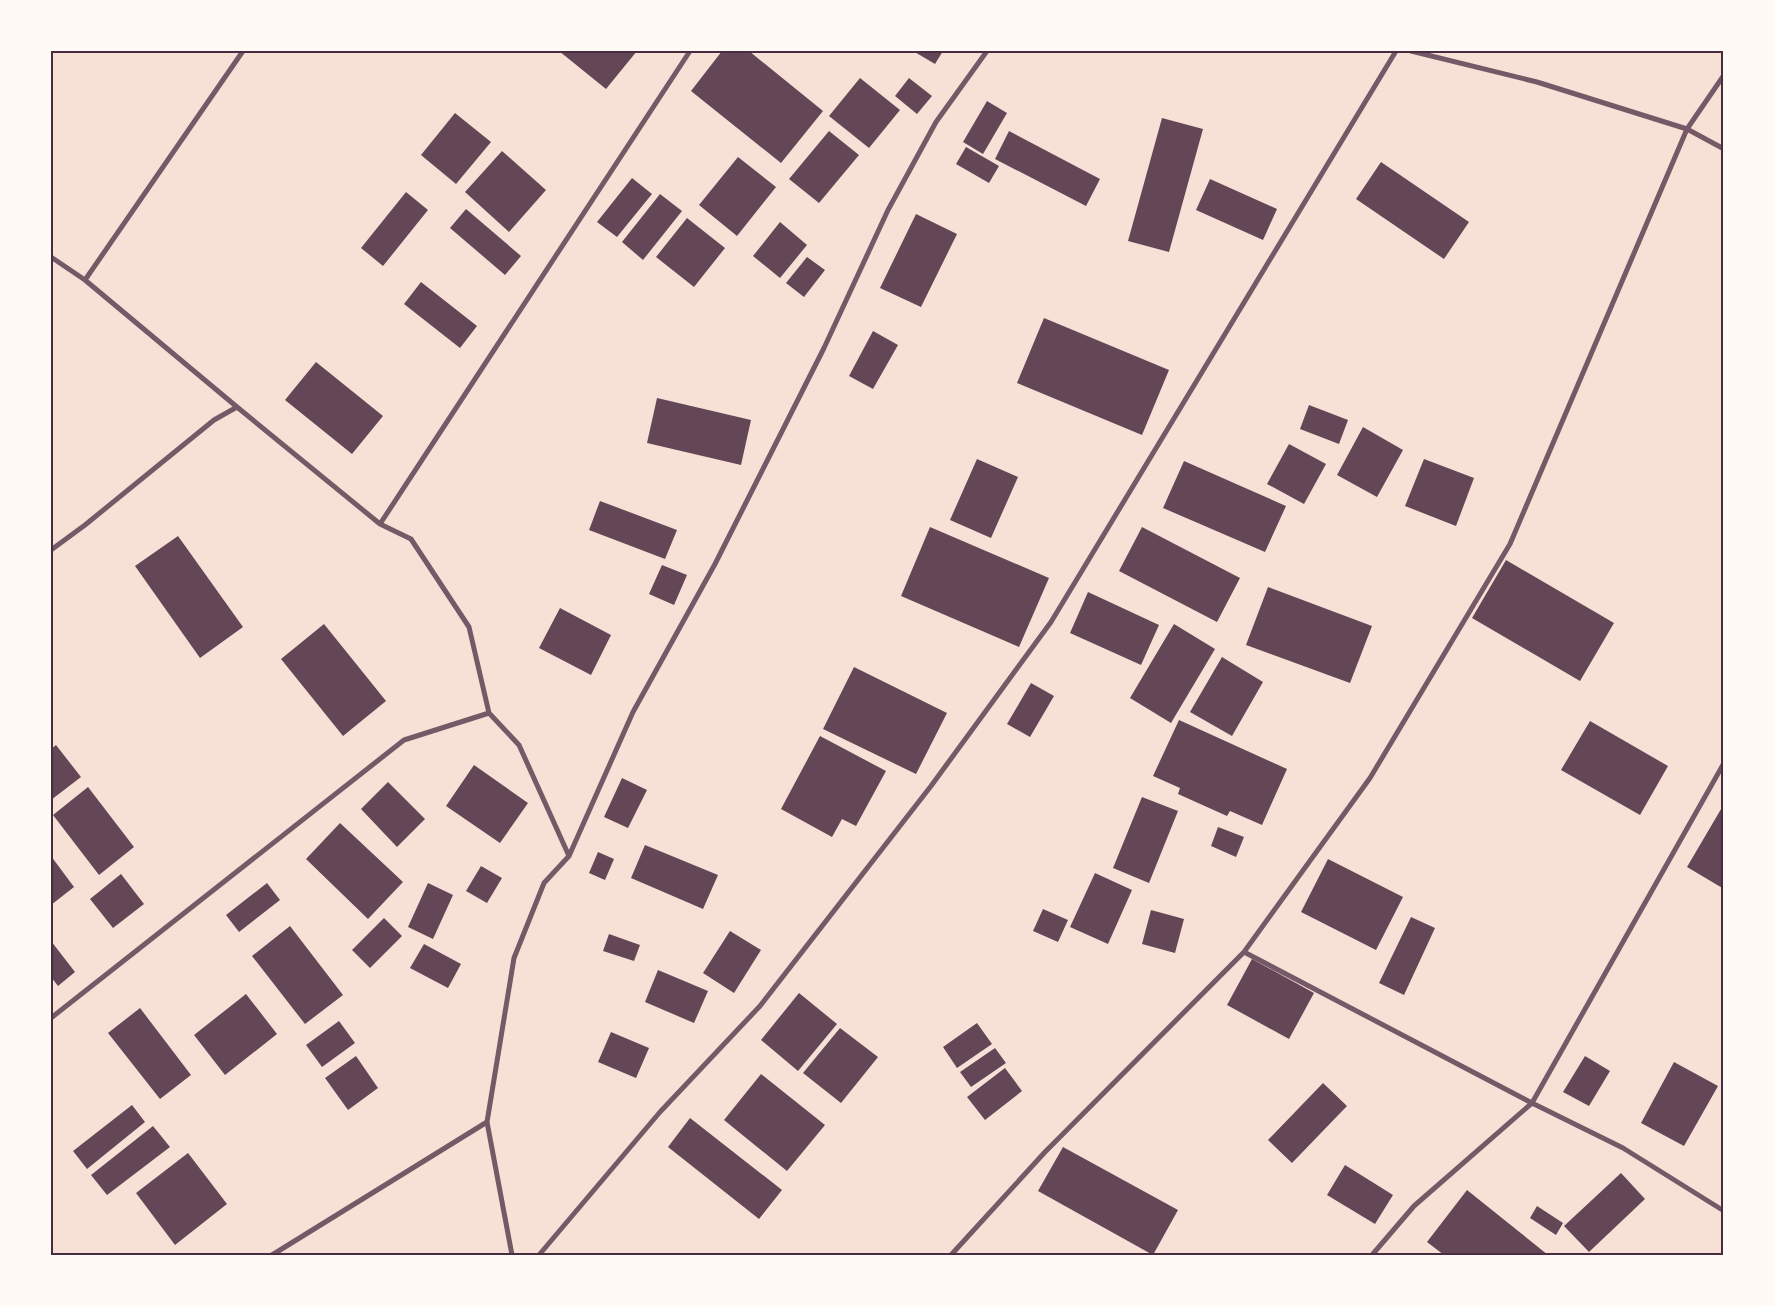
<svg xmlns="http://www.w3.org/2000/svg" width="1775" height="1306" viewBox="0 0 1775 1306" font-family="'Golos Text',sans-serif">
<style>
.building{fill:#644757}
.lines{fill:none;stroke-linecap:round;stroke-linejoin:round}
.minor{stroke:#755966;stroke-width:5}
.neatline{fill:none;stroke:#4a2c40;stroke-width:2}
</style>
<rect width="100%" height="100%" fill="#f7e1d7"/>
<path class="building" d="M559,51H637L606,89Z
M722,51H749L823,111L781,163L691,91Z
M913,51H943L935,64Z
M860,78L900,110L869,148L829,116Z
M909,78L932,96L917,114L895,96Z
M987,101L1007,113L983,154L963,142Z
M455,113L491,142L456,184L421,155Z
M1162,118L1203,129L1169,252L1128,241Z
M829,131L859,155L819,203L789,179Z
M1009,131L1100,179L1086,206L995,159Z
M966,147L999,166L989,183L956,164Z
M502,151L546,190L509,232L465,192Z
M738,157L776,187L737,236L699,205Z
M1381,162L1469,222L1444,259L1356,199Z
M632,178L652,194L617,237L597,222Z
M1210,179L1277,209L1263,240L1196,210Z
M406,192L428,210L383,266L361,248Z
M660,194L682,211L643,260L622,242Z
M466,209L521,256L505,275L450,228Z
M916,214L957,234L921,307L880,288Z
M687,218L725,248L694,287L656,257Z
M780,222L807,245L780,278L753,256Z
M807,257L825,270L804,297L786,283Z
M421,282L477,326L460,348L404,304Z
M1044,318L1169,370L1142,435L1017,383Z
M873,331L898,345L873,389L849,376Z
M316,362L383,416L352,454L285,400Z
M657,398L751,420L741,465L647,443Z
M1309,405L1348,420L1339,444L1300,429Z
M1363,427L1403,450L1377,497L1337,475Z
M1289,444L1326,464L1304,504L1267,484Z
M977,459L1018,477L991,538L950,520Z
M1424,459L1474,478L1456,526L1405,506Z
M1184,461L1286,506L1265,552L1163,508Z
M600,501L677,530L665,559L589,530Z
M930,527L1049,578L1019,647L901,596Z
M1142,527L1240,578L1217,622L1119,571Z
M178,536L243,627L200,658L135,566Z
M1506,560L1614,623L1580,681L1472,618Z
M662,565L687,575L674,605L649,594Z
M1268,587L1372,626L1350,683L1246,645Z
M1088,592L1159,625L1141,665L1070,633Z
M560,608L611,635L591,675L539,648Z
M324,624L386,701L343,736L281,659Z
M1174,624L1215,649L1171,723L1130,698Z
M1222,657L1263,682L1232,736L1190,712Z
M854,667L947,713L916,774L823,729Z
M1031,683L1054,696L1030,737L1007,724Z
M1179,720L1287,769L1262,825L1230,811L1227,816L1178,794L1180,788L1153,776Z
M1590,721L1668,766L1640,815L1561,770Z
M820,736L886,771L856,826L842,819L832,837L781,809Z
M56,745L81,777L51,800V749Z
M474,765L528,803L500,843L446,806Z
M622,778L647,790L628,828L604,817Z
M388,782L425,819L397,847L361,809Z
M88,787L134,847L99,875L53,815Z
M1142,797L1178,811L1149,883L1113,868Z
M1724,804V889L1687,867Z
M340,823L403,882L368,919L306,859Z
M1218,827L1244,837L1236,857L1211,846Z
M645,845L718,875L703,909L631,878Z
M598,852L614,859L605,880L589,873Z
M51,856L74,887L51,905Z
M1328,859L1403,897L1376,950L1301,912Z
M481,866L502,878L487,903L466,891Z
M1095,873L1132,890L1108,944L1070,927Z
M121,874L144,904L113,928L90,899Z
M267,883L280,900L239,932L226,915Z
M428,883L453,895L433,939L408,927Z
M1043,909L1068,920L1058,942L1033,931Z
M1151,910L1184,919L1175,953L1142,944Z
M1411,917L1435,928L1404,995L1379,983Z
M384,918L402,936L370,968L352,950Z
M290,926L343,995L305,1024L252,956Z
M730,931L761,950L734,993L703,973Z
M609,934L640,945L634,961L603,951Z
M51,941L75,972L58,986L51,977Z
M424,944L461,964L448,988L410,968Z
M1252,959L1314,993L1289,1039L1227,1005Z
M658,970L708,991L694,1023L645,1002Z
M799,993L837,1024L798,1071L761,1040Z
M246,994L277,1034L225,1075L194,1035Z
M140,1008L191,1075L160,1099L108,1033Z
M339,1021L355,1043L322,1067L306,1045Z
M977,1023L992,1044L957,1068L943,1047Z
M840,1028L878,1057L841,1103L803,1073Z
M611,1032L649,1048L636,1078L598,1062Z
M995,1048L1006,1063L971,1087L960,1072Z
M356,1056L378,1088L348,1110L325,1078Z
M1585,1056L1610,1071L1589,1106L1563,1092Z
M1674,1062L1718,1086L1684,1146L1641,1123Z
M1005,1068L1022,1091L985,1120L967,1097Z
M761,1074L825,1125L787,1171L724,1120Z
M1323,1083L1347,1106L1292,1163L1268,1140Z
M132,1105L145,1122L87,1169L73,1151Z
M690,1118L782,1190L759,1219L668,1147Z
M153,1126L170,1147L107,1195L91,1175Z
M1063,1147L1178,1210L1153,1255L1038,1191Z
M188,1153L227,1204L175,1245L136,1193Z
M1345,1165L1393,1195L1375,1224L1327,1195Z
M1621,1173L1645,1199L1589,1252L1564,1226Z
M1467,1190L1548,1255H1444L1427,1242Z
M1537,1206L1563,1223L1556,1235L1530,1218Z"/>
<g class="lines">
<path class="minor" d="M1411,51L1537,82L1687,129L1724,149
M51,257L85,280L237,407L380,524L411,539L469,627L489,713L519,745L569,856
M85,280L243,51
M380,524L690,51
M51,550L85,525L214,420L237,407
M1244,952L1532,1103L1623,1148L1724,1211
M51,1018L404,740L489,713
M272,1255L487,1122
M512,1255L487,1122L514,958L544,883L569,856L633,712L715,564L824,348L888,210L936,122L987,51
M539,1255L660,1112L760,1006L931,786L1051,622L1396,51
M951,1255L1045,1152L1244,952L1370,778L1510,544L1687,129L1724,75
M1372,1255L1414,1206L1532,1103L1724,763"/>
</g>
<rect width="1775" height="1306" fill="none" stroke="#fffaf5" stroke-width="105"/>
<rect x="52" y="52" width="1670" height="1202" class="neatline"/>
</svg>
